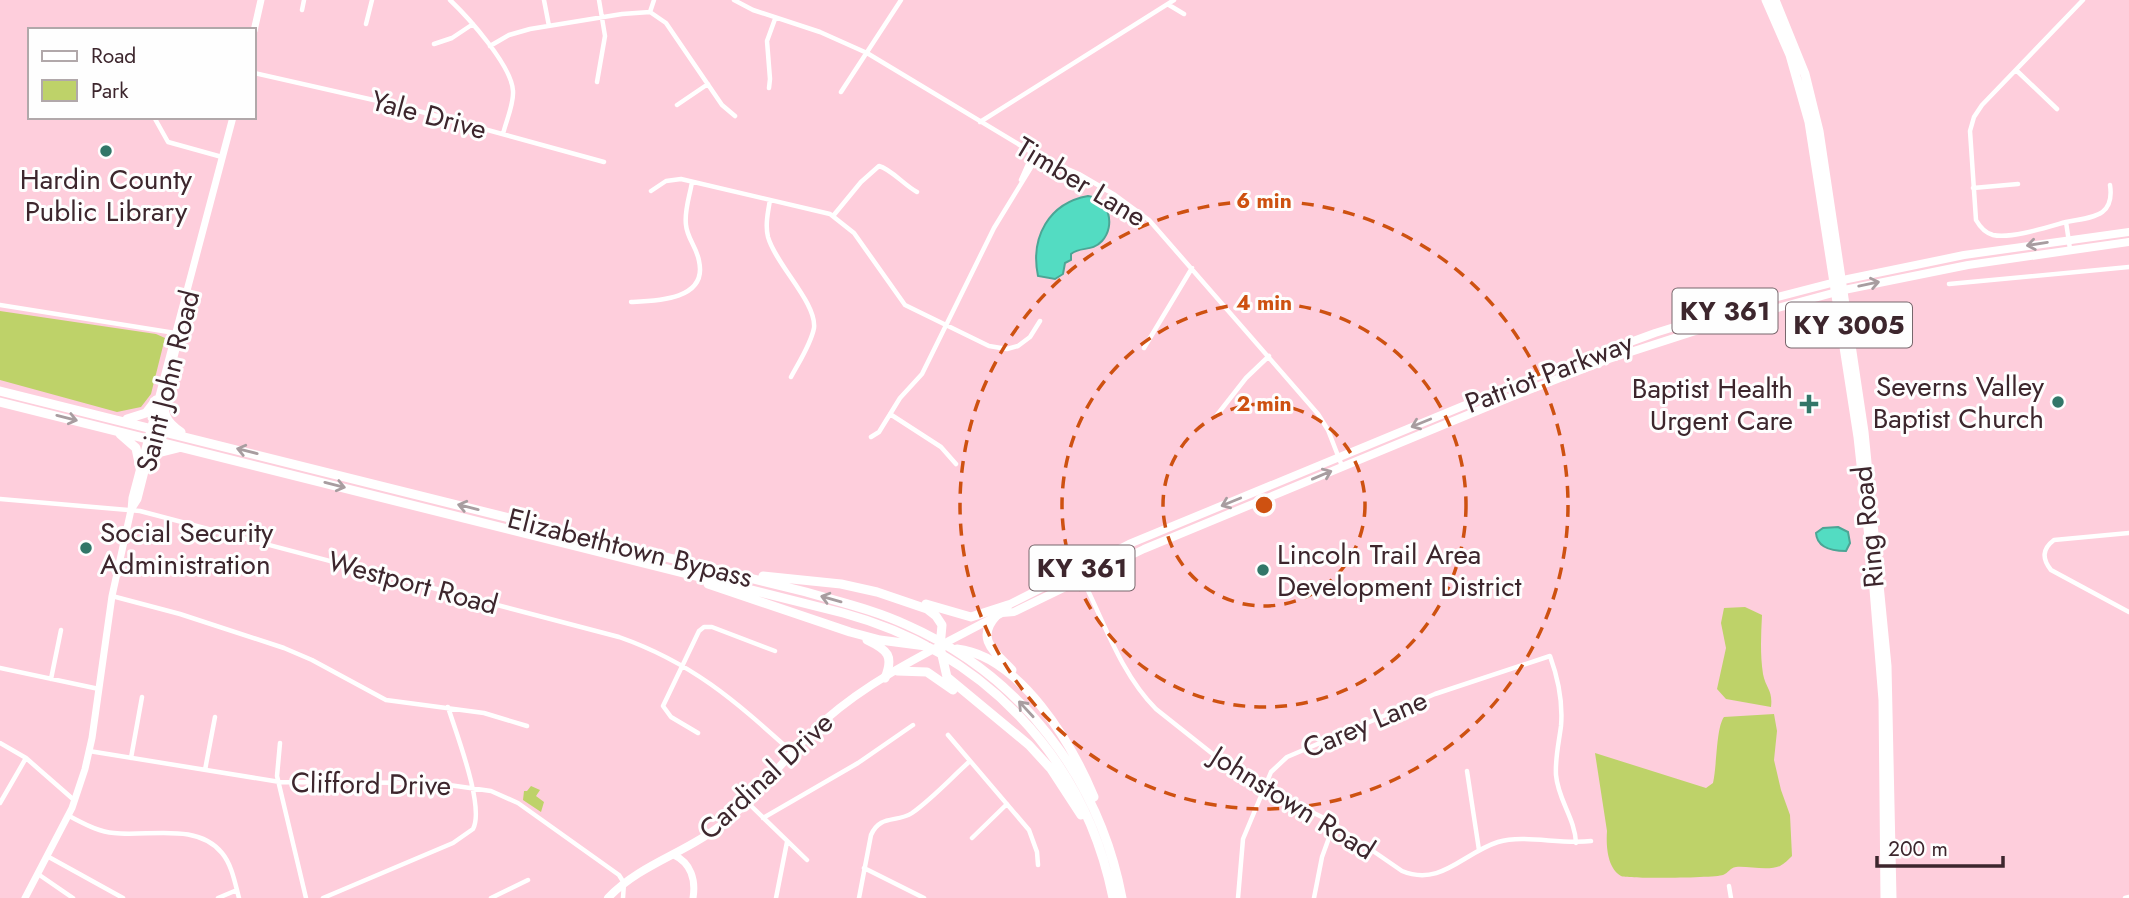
<svg xmlns="http://www.w3.org/2000/svg" width="2129" height="898" viewBox="0 0 2129 898" font-family="Jost,sans-serif">
<style>
.green{fill:#bed269}
.water{fill:#53dcc2;stroke:#4ca595;stroke-width:2}
.lines{fill:none;stroke-linecap:round;stroke-linejoin:round}
.street{stroke:#fff;stroke-width:4.5}
.secondary{stroke:#fff;stroke-width:7}
.primary{stroke:#fff;stroke-width:8}
.highway{stroke:#fff;stroke-width:9}
.oneway{stroke:#a89da0}
.ring{fill:none;stroke:#ce5111;stroke-width:3.5;stroke-dasharray:12 9}
.poi-dot{fill:#327668;stroke:#fefefe;stroke-width:2.5}
.labels{text-anchor:middle;dominant-baseline:central;stroke-width:6;stroke-linejoin:round;paint-order:stroke}
.shield{fill:#fefefe;stroke:#77676c;stroke-width:2}
.shield-label{font-size:26px;font-weight:bold;fill:#3d262d}
.street-label{font-size:28px;fill:#3d262d;stroke:#fefefe}
.poi-label{font-size:28px;fill:#3d262d;stroke:#fefefe;text-anchor:end}
.centre{fill:#ce5111;stroke:#fefefe;stroke-width:3.5}
.ring-label{font-size:21px;text-anchor:middle;font-weight:bold;fill:#ce5111;stroke:#fefefe;stroke-width:6;stroke-linejoin:round;paint-order:stroke}
</style>
<rect width="100%" height="100%" fill="#fecedc"/>
<path class="green" d="M0,311L156,334L165,338L151,394L141,407L117,412L0,380Z
M1745,607L1762,615C1761,635 1760,654 1763,674C1766,689 1773,690 1771,707L1726,699L1717,689L1726,648L1721,623L1724,608Z
M1774,714L1777,731L1774,760L1781,790L1790,815L1792,856C1789,859 1784,864 1780,866C1768,871 1749,866 1736,867C1729,868 1729,873 1723,875C1715,878 1627,879 1621,876C1607,868 1606,845 1607,831L1595,753L1706,788L1713,783C1717,766 1716,728 1724,717Z
M531,786L540,790L536,796L544,802L541,812L523,800L524,791H527Z"/>
<path class="water" d="M1088,196C1109,198 1116,226 1102,241C1092,252 1081,246 1071,254V260L1065,263L1063,274L1055,279L1038,276C1030,237 1049,203 1088,196Z
M1838,527L1848,532L1850,543L1846,551C1832,551 1817,548 1816,533L1823,528Z"/>
<g class="lines">
<path class="street" d="M450,0C468,17 512,66 513,91C514,104 506,121 503,134
M544,0L549,26
M734,0L753,10L820,32L867,53L1038,156L1079,174L1115,195L1149,220L1318,414L1328,430L1342,466
M1169,5L1184,14
M302,10L304,0
M650,12L654,0
M366,24L372,0
M434,44L452,38L473,24
M490,46L509,35L530,29L622,14L650,12L666,23L722,105L735,116
M2016,70L2057,109
M254,73L400,106L604,162
M597,82L605,36L599,0
M769,88L770,79L767,41L775,19
M841,92L901,0
M677,105L708,84
M154,117L168,142L222,157
M980,122L1174,0
M1021,180L1033,153
M1973,188L2018,184
M651,191L666,181L681,179L830,214L854,233L905,305L989,346L1007,349L1018,346L1030,337L1040,321
M770,200C768,212 765,225 768,237C776,265 817,303 814,328C811,344 799,362 791,377
M833,216L861,182L879,166C891,169 904,185 917,192
M2066,222C2091,217 2115,218 2110,185
M2070,249L2066,222C2048,227 2011,239 1993,235C1985,233 1980,227 1976,220L1970,131L1974,117L1982,105L2083,0
M1949,284L2129,267
M631,302C656,301 708,300 699,261C697,248 687,238 686,225C684,211 690,195 692,182
M0,305L175,333
M1144,348L1192,268
M890,414L941,447L956,464
M1217,415L1246,378L1269,356
M871,437L879,432L900,398L922,374L994,228L1038,156
M0,499L140,511L619,637C693,663 735,701 792,752
M2129,533L2054,540C2042,549 2042,559 2051,570L2129,612
M1078,570C1102,616 1119,672 1156,709L1243,778L1328,820L1402,871C1441,887 1463,853 1498,842C1524,834 1561,845 1591,841
M112,596L180,614L284,648L312,660L386,700L484,713L527,726
M0,668L99,689
M51,679L61,630
M698,733L671,717L663,706L699,631L704,627H712L775,651
M948,735L1029,830L1037,852L1038,865
M0,743L26,758L74,800
M280,743L277,776L306,898
M89,751L280,782L435,783L491,791L518,803L619,875L624,883L623,898
M131,758L142,697
M205,770L215,717
M1467,771L1479,850
M747,802L807,860
M0,803L26,758
M69,816C83,823 98,832 114,833C148,837 197,822 222,853C232,865 235,883 239,898
M763,818L858,763L913,725
M972,838L1007,804
M47,856L123,898
M864,868L924,898
M38,874L73,898
M1729,886L1731,898
M218,898L237,890
M323,898L453,843L473,829C485,807 456,733 448,707
M491,898L528,880
M776,898L787,842
M859,898L871,835C880,814 897,823 912,813C933,798 951,778 970,761
M1238,898L1243,839L1271,772L1287,757L1435,694L1550,656C1558,678 1563,702 1561,726C1559,742 1555,758 1556,775C1558,800 1575,818 1576,843
M1314,898L1322,857L1334,824
M2125,898L2129,897"/>
<path class="secondary" d="M254,31L261,0
M131,510L138,499L187,306
M674,855C691,863 696,880 693,898
M25,898L72,808L85,769L92,738L112,596L131,510L132,498L233,117"/>
<path class="primary" d="M1002,613L1014,612L1144,549L1511,397L1609,359L1711,326L1844,290L1968,265L2129,242
M608,898C639,865 685,853 720,826C759,796 787,753 825,720C876,675 943,645 1002,613L1008,605L1129,544L1521,382L1655,333L1732,309L1843,280L1964,255L2129,232"/>
<path class="highway" d="M1766,0L1790,55L1809,122L1858,437L1872,565L1883,700L1885,898
M1775,0L1805,74L1819,131L1864,432L1887,666L1892,898
M0,391L806,592C840,602 875,610 907,625C1020,675 1099,777 1122,898
M165,394C162,412 165,422 181,432
M0,402L843,613C982,651 1084,755 1113,898
M127,419L146,413L156,400
M120,434L136,448L140,468
M146,467L158,453L178,448
M763,576L841,584L877,592L927,609L936,616L942,625L940,647
M708,584L850,632L880,640L926,646
M926,604L971,617L1008,605
M996,616C975,639 995,652 1012,670
M867,640C888,650 894,656 885,678
M957,649C1020,656 1072,744 1094,797
M941,651L947,677L1029,745L1051,769L1081,815
M897,671L927,672L953,690"/>
</g>
<defs><path id="oneway-shaft" d="M-6 0H5M1.5-3L5.5 0L1.5 3" fill="none" stroke-width="1.6" stroke-linecap="round" stroke-linejoin="round" transform="scale(1.75)"/></defs>
<g class="oneway">
<use href="#oneway-shaft" transform="translate(2037 244) rotate(171)"/>
<use href="#oneway-shaft" transform="translate(1869 284) rotate(-12)"/>
<use href="#oneway-shaft" transform="translate(67 418) rotate(14)"/>
<use href="#oneway-shaft" transform="translate(1421 423) rotate(158)"/>
<use href="#oneway-shaft" transform="translate(247 451) rotate(-166)"/>
<use href="#oneway-shaft" transform="translate(1322 475) rotate(-23)"/>
<use href="#oneway-shaft" transform="translate(335 485) rotate(14)"/>
<use href="#oneway-shaft" transform="translate(1231 502) rotate(158)"/>
<use href="#oneway-shaft" transform="translate(468 507) rotate(-166)"/>
<use href="#oneway-shaft" transform="translate(831 599) rotate(-164)"/>
<use href="#oneway-shaft" transform="translate(1026 709) rotate(-133)"/>
</g>
<g class="ring">
<circle cx="1264" cy="505" r="101"/>
<circle cx="1264" cy="505" r="202"/>
<circle cx="1264" cy="505" r="304"/>
</g>
<g class="poi-dot">
<circle cx="106" cy="151" r="7"/>
<circle cx="2058" cy="402" r="7"/>
<path d="M1805.5 393.5h7v7h7v7h-7v7h-7v-7h-7v-7h7z"/>
<circle cx="86" cy="548" r="7"/>
<circle cx="1263" cy="570" r="7"/>
</g>
<g class="labels">
<g class="shield">
<rect x="1672.5" y="288.5" width="105" height="45" rx="5"/>
<rect x="1786" y="302.5" width="126" height="45" rx="5"/>
<rect x="1029.5" y="545.5" width="105" height="45" rx="5"/>
</g>
<g class="shield-label">
<text x="1725" y="311">KY 361</text>
<text x="1849" y="325">KY 3005</text>
<text x="1082" y="568">KY 361</text>
</g>
<g class="street-label">
<text transform="translate(429 115) rotate(15)">Yale Drive</text>
<text transform="translate(1081 182) rotate(31)">Timber Lane</text>
<text transform="translate(1549 373) rotate(-21)">Patriot Parkway</text>
<text transform="translate(168 381) rotate(-76)">Saint John Road</text>
<text transform="translate(1868 527) rotate(-96)">Ring Road</text>
<text transform="translate(630 548) rotate(14)">Elizabethtown Bypass</text>
<text transform="translate(413 583) rotate(15)">Westport Road</text>
<text transform="translate(1365 724) rotate(-23)">Carey Lane</text>
<text transform="translate(766 776) rotate(-43)">Cardinal Drive</text>
<text transform="translate(371 784) rotate(1)">Clifford Drive</text>
<text transform="translate(1293 803) rotate(32)">Johnstown Road</text>
</g>
<g class="poi-label">
<text x="106" y="179" text-anchor="middle">Hardin County<tspan x="106" dy="32">Public Library</tspan></text>
<text x="2044" y="386">Severns Valley<tspan x="2044" dy="32">Baptist Church</tspan></text>
<text x="1793" y="388">Baptist Health<tspan x="1793" dy="32">Urgent Care</tspan></text>
<text x="100" y="532" text-anchor="start">Social Security<tspan x="100" dy="32">Administration</tspan></text>
<text x="1277" y="554" text-anchor="start">Lincoln Trail Area<tspan x="1277" dy="32">Development District</tspan></text>
</g>
</g>
<circle cx="1264" cy="505" r="10" class="centre"/>
<g class="ring-label">
<text x="1264" y="208">6 min</text>
<text x="1264" y="310">4 min</text>
<text x="1264" y="411">2 min</text>
</g>
<rect x="28" y="28" width="228" height="91" fill="#fefefe" stroke="#b1a8aa" stroke-width="2"/>
<rect x="42" y="51" width="35" height="10" fill="#ffffff" stroke="#b1a8aa" stroke-width="2"/>
<text x="91" y="63" font-size="21" fill="#3d262d">Road</text>
<rect x="42" y="80" width="35" height="21" fill="#bed269" stroke="#b1a8aa" stroke-width="2"/>
<text x="91" y="98" font-size="21" fill="#3d262d">Park</text>
<path d="M1877 856v10h126v-10" fill="none" stroke="#3d262d" stroke-width="3.5"/>
<text x="1888" y="856" font-size="21" fill="#3d262d" stroke="#fefefe" stroke-width="5" paint-order="stroke">200 m</text>
</svg>
